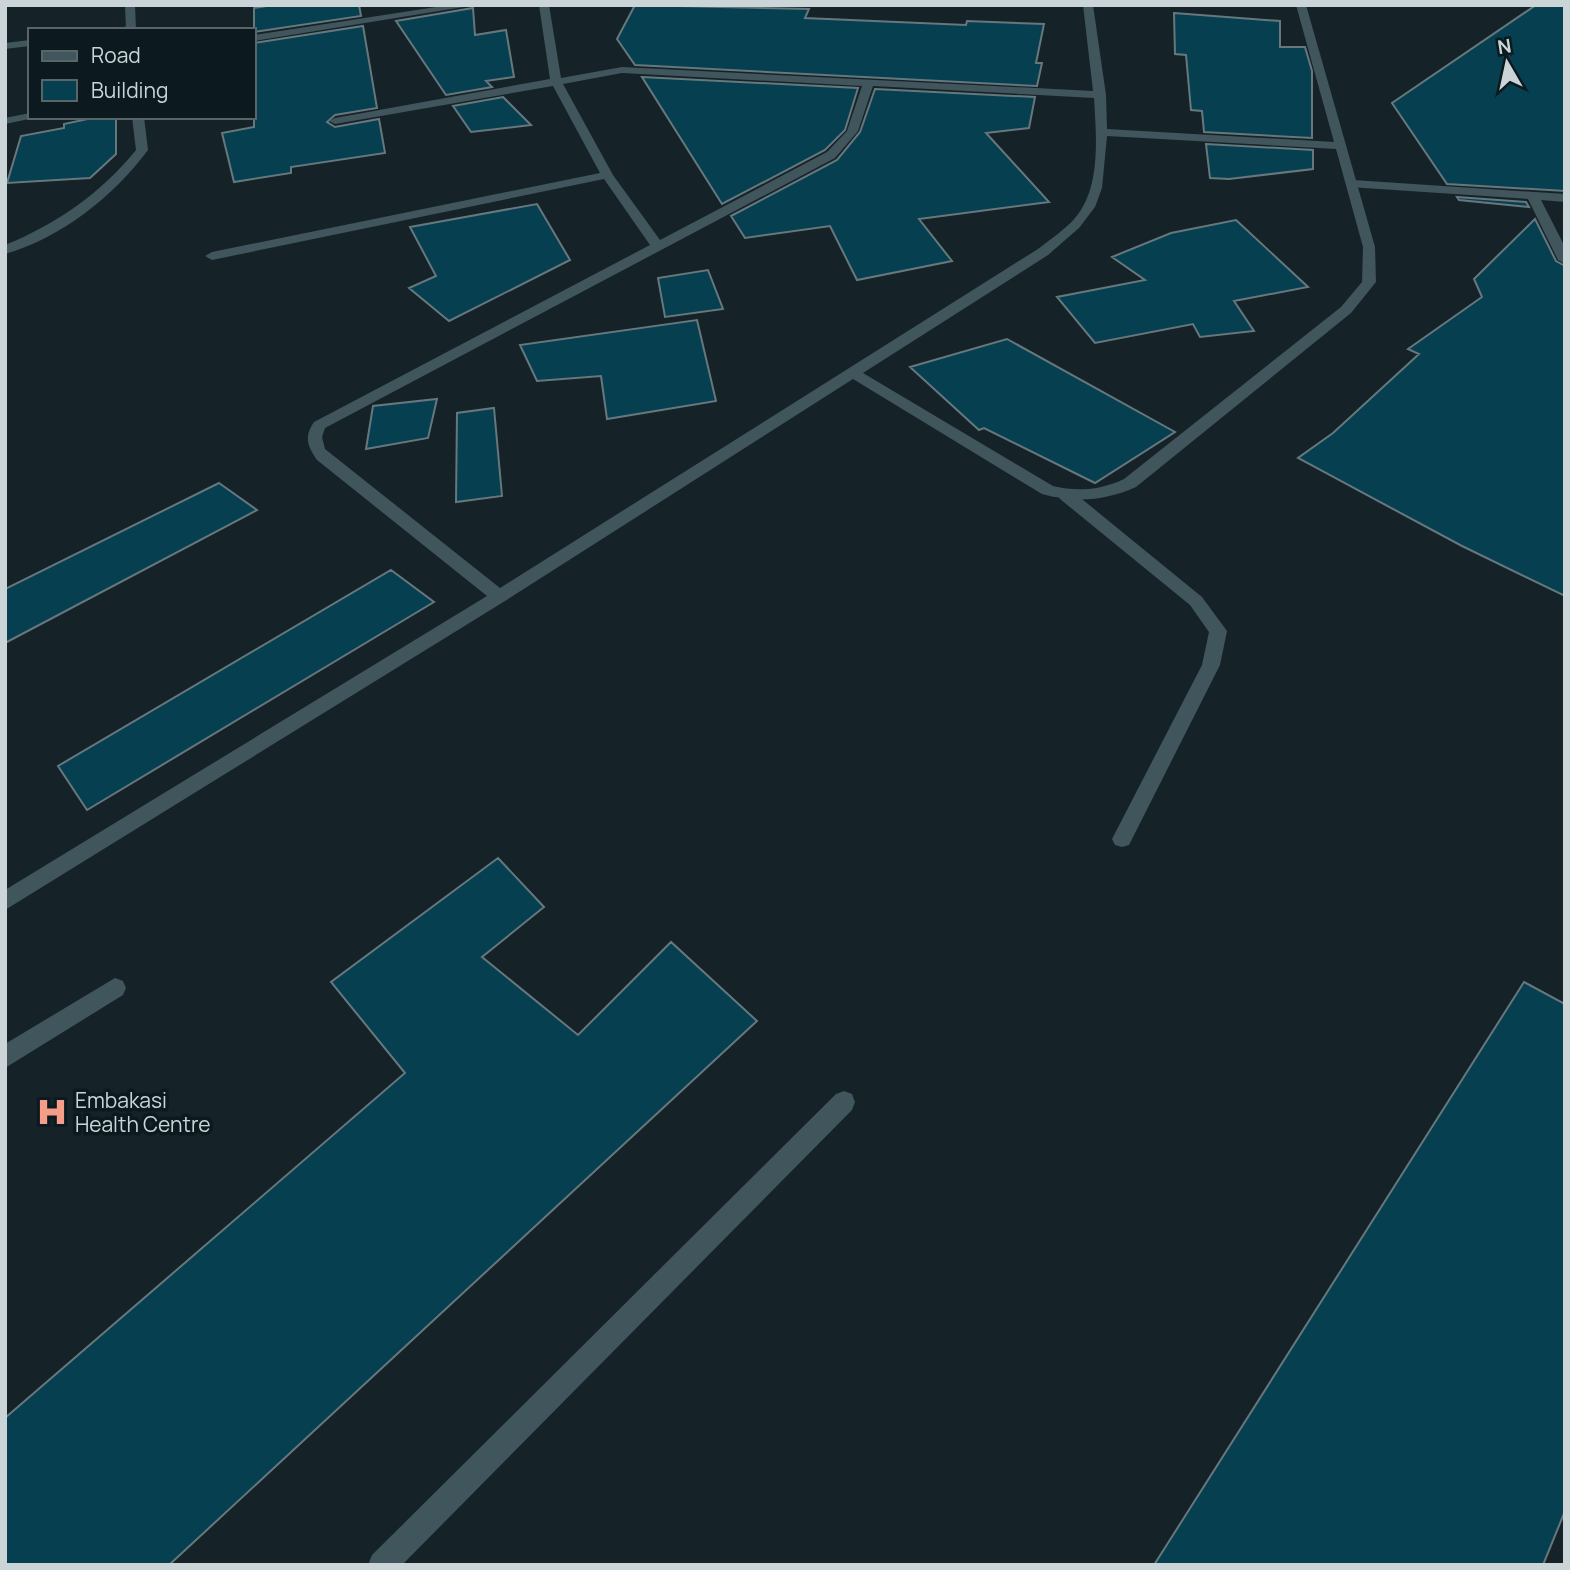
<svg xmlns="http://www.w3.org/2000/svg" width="1570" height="1570" viewBox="0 0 1570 1570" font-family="Manrope,sans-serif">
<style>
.building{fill:#063f4f;stroke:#66777d;stroke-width:2}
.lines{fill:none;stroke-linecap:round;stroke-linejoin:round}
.service{fill:#41555c;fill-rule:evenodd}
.minor{fill:#41555c;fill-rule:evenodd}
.labels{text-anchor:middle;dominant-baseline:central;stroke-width:7;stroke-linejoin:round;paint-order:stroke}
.near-poi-label{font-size:21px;fill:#cbd5d8;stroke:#0c1a1f;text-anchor:start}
</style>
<rect width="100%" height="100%" fill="#152328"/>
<path class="building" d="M273,5H359L361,16L254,32V8Z
M635,5L809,9L805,18L966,25L967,21L1044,24L1036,63H1042L1037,86L635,65L617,39Z
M1536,5H1565V191L1447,184L1392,103Z
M473,8L475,35L506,30L514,77L486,81L492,87L446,95L396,21Z
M1174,13L1280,21V47H1305L1312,71V138L1204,132L1202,111L1191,110L1186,55L1175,54Z
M363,26L377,108L335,115L327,122L335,127L379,119L385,153L291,167V173L234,182L222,133L254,127V43Z
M642,77L858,88L845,130L825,150L722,204Z
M875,89L1035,97L1029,128L986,133L1049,202L919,219L952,261L857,280L830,226L745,238L731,216L837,160L860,132Z
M503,97L531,125L471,132L453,106Z
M97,117H116V154L90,178L7,183L21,136L64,128V124Z
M1206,144L1313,150V169L1229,179L1210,178Z
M1457,197L1526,202L1529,207L1459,200Z
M537,204L570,260L449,321L409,288L436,276L410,227Z
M1535,219L1556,261L1565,266V596L1462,546L1298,458L1333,433L1419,354L1408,349L1482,297L1474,279Z
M1236,220L1308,287L1234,301L1254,331L1200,337L1193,324L1095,343L1057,297L1145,280L1112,257L1171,233Z
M708,270L723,309L665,317L658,278Z
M697,320L716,401L607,419L601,376L537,381L520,345Z
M1007,339L1175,432L1095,483L984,428L979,430L910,367Z
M437,399L428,438L366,449L373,406Z
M494,408L502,496L456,502L457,413Z
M219,483L257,510L5,643V589Z
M391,570L434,602L87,810L58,766Z
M498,858L544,907L482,957L578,1035L671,942L757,1021L169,1565H5V1418L405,1073L331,982Z
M1524,982L1565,1004V1511L1543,1565H1154Z"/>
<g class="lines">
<path class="service" d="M131,25L135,26V30H113Z
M30,40V46L5,49V43Z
M1353,180L1565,194V202L1541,200L1565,247V264L1558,260L1528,199L1349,187V181Z
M1066,490L1072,491L1202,597L1227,631L1220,665L1129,845L1122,847L1115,845L1112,839L1202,665L1209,632L1190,605L1060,499L1058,495Z
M115,978L123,981L126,988L123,995L5,1068V1044Z
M844,1091L852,1094L855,1102L852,1110L402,1565H368L372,1555L836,1094Z"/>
<path class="minor" d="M125,5H135L136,30H126Z
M449,5H476L254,41V35Z
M539,5H549L561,78L622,67L1093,91L1083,5H1093L1106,95L1107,129L1334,142L1296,5H1306L1375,247L1376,282L1351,313L1136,487C1105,501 1075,503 1042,494L853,379L505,601L5,910V890L487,596L317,460C307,445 304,437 314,422L650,245L604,179L212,260L205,256L212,252L600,173L553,86L335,124L329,121L335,118L550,79ZM622,73L862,86L847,131L827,152L660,240L613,175L563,84ZM873,86L1094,98C1096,133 1101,182 1079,213C1068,228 1052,238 1038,249L500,588L325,449L322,437L325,428L835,158L858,131ZM1107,136L1336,149L1363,247L1362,282L1341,307L1124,479C1101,490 1078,492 1053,486L863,373L1048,255L1079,228L1095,207L1102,188Z
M30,113V117L34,118L5,124V118Z
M132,117H144L148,150C114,196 61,238 5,254V245C57,224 101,193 136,150Z"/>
</g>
<defs>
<g id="hospital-bare" transform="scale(2.415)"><path d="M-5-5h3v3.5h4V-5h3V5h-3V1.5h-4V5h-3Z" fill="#f49e87" stroke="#0c1a1f" stroke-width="2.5" paint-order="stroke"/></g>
</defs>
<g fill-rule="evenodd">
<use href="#hospital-bare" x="52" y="1112"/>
</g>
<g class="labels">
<g class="near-poi-label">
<text x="75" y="1100">Embakasi<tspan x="75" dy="24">Health Centre</tspan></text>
</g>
</g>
<rect width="1570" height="1570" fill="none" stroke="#cbd5d8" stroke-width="14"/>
<rect x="28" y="28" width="228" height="91" fill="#0c1a1f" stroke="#586569" stroke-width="2"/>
<rect x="42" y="51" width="35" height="10" fill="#41555c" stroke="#586569" stroke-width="2"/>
<text x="91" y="63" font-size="21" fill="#cbd5d8">Road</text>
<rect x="42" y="80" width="35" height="21" fill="#063f4f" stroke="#586569" stroke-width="2"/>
<text x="91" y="98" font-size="21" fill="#cbd5d8">Building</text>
<g transform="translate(1507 63) rotate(351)" stroke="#0c1a1f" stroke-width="5" paint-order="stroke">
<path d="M0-5L12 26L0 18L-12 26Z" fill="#cbd5d8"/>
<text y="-10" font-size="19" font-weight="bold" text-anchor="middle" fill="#cbd5d8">N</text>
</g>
</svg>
